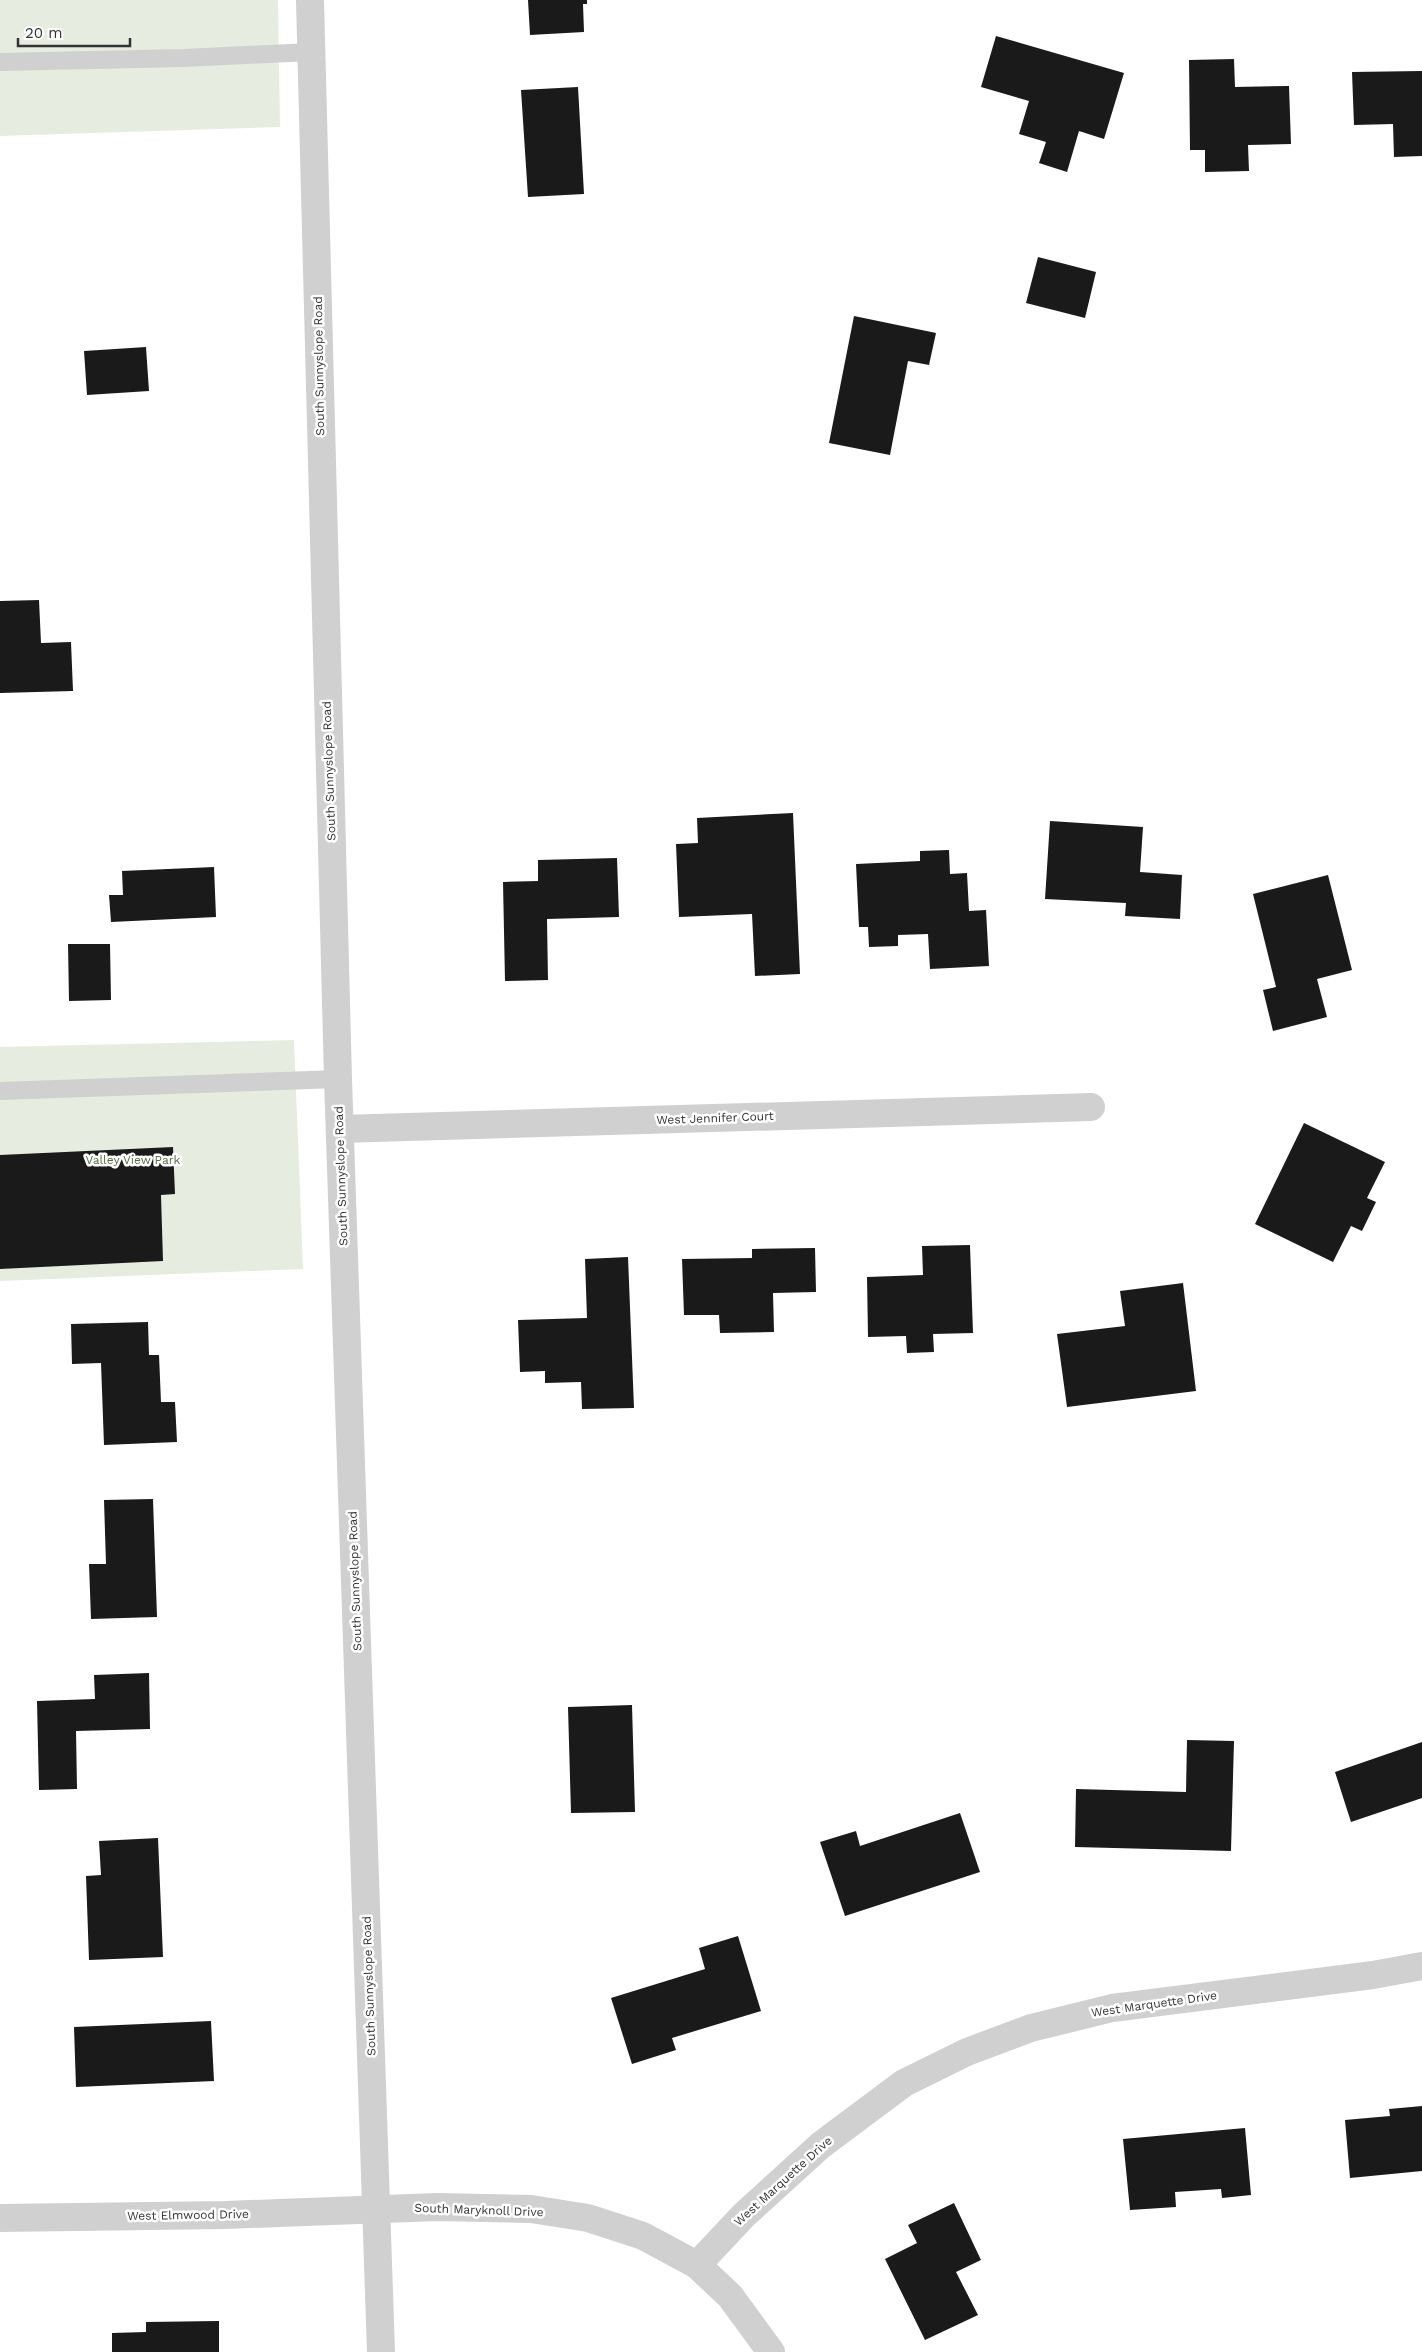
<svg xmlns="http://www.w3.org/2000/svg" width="1422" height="2352" viewBox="0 0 1422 2352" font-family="'Work Sans',sans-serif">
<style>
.green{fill:#e6ecdf}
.building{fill:#1a1a1a}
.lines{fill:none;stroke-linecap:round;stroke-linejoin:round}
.service{stroke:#d0d0d0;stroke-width:18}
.minor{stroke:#d0d0d0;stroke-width:28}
.tertiary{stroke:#d0d0d0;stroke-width:28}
.labels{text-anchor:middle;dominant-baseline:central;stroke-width:5;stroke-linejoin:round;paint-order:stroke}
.street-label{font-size:12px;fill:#333;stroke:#fff}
.park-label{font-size:12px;fill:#56703f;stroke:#fff}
</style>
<rect width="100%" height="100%" fill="#fff"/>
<path class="green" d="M0,0H278L280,127L0,136Z
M294,1040L303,1269L0,1281V1047Z"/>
<path class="building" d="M528,0H587V4H583L584,32L530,35Z
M996,36L1124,73L1104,139L1079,131L1067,172L1039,163L1046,142L1019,134L1029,101L981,87Z
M1234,59L1235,87L1289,86L1291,144L1248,145L1249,171L1205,172V150H1190L1189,60Z
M1422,71V156L1394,157L1393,124L1354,125L1352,72Z
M578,87L584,194L528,197L521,90Z
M1038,257L1096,272L1085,318L1026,303Z
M854,316L936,333L929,365L908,361L890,455L829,443Z
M146,347L149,391L87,395L84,351Z
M39,600L41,643L71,642L73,691L0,693V601Z
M793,813L800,974L755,976L752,914L679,917L676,844L698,843L697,818Z
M1050,821L1143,827L1140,872L1182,875L1180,919L1125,916L1126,903L1045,899Z
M949,850L950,874L967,873L969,911L986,910L989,966L930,969L928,934L898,935V946L869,947L868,927H859L856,864L920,861V851Z
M617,858L619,917L547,919L548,980L505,981L503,882L538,881V860Z
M214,867L216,917L111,922L109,895H123L122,871Z
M1328,875L1352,970L1317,979L1327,1017L1273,1031L1263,990L1276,987L1253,894Z
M68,944H110L111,1000L69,1001Z
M1304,1123L1385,1162L1367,1198L1376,1202L1362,1231L1351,1226L1333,1262L1255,1224Z
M173,1147L175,1194L161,1195L163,1261L0,1269V1155Z
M970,1245L973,1333L933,1334L934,1352L907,1353L906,1336L868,1337L867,1277L923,1275L922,1246Z
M815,1248L816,1292L773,1293L774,1332L720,1333L719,1315H684L682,1259L752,1258V1249Z
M628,1257L634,1408L582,1409L581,1382L545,1383V1371L520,1372L518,1320L587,1318L585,1259Z
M1183,1283L1196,1391L1067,1407L1057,1334L1125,1326L1120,1291Z
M148,1322L149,1355H159L161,1402H175L177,1442L104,1445L101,1363L72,1364L71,1324Z
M153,1499L157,1617L91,1619L89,1564H106L104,1500Z
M149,1673L150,1729L76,1731L77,1789L39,1790L37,1701L95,1699L94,1675Z
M632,1705L635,1812L571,1813L568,1707Z
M1187,1740L1234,1741L1231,1851L1075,1847L1076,1789L1186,1792Z
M1422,1742V1798L1351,1822L1335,1772Z
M960,1813L980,1872L845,1916L820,1842L856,1831L860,1846Z
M158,1838L163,1957L89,1960L86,1876L101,1875L99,1841Z
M738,1936L761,2011L672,2038L676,2050L632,2064L611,1998L705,1969L699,1948Z
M211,2021L214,2081L76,2087L74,2027Z
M1422,2106V2171L1350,2178L1345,2120L1390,2116L1389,2109Z
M1245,2128L1251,2195L1222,2198L1221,2189L1175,2192L1176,2207L1130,2210L1123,2139Z
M954,2203L981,2260L956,2272L978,2315L925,2340L885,2259L917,2243L908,2225Z
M219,2321V2352H112V2333L146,2332V2322Z"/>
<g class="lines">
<path class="service" d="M0,62L184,58L311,52
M0,1091L338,1079"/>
<path class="minor" d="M340,1129L1091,1107
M0,2218L226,2215L437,2207L531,2209L588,2218L643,2236L697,2265L730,2296L771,2352
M697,2265L744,2215L821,2145L904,2083L967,2052L1031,2028L1112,2008L1373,1975L1422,1966"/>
<path class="tertiary" d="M310,0L338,1079L381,2352"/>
</g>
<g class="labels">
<g class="street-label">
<text transform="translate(319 366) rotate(-91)">South Sunnyslope Road</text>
<text transform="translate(329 771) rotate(-92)">South Sunnyslope Road</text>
<text transform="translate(715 1118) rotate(-2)">West Jennifer Court</text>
<text transform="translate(341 1176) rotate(-92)">South Sunnyslope Road</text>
<text transform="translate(355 1581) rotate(-92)">South Sunnyslope Road</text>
<text transform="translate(369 1986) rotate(-92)">South Sunnyslope Road</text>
<text transform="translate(1154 2004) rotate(-8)">West Marquette Drive</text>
<text transform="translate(783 2181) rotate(-42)">West Marquette Drive</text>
<text transform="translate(479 2210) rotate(2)">South Maryknoll Drive</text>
<text transform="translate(188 2215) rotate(-1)">West Elmwood Drive</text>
</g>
<g class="park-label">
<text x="133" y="1160">Valley View Park</text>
</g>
</g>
<path d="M18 38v8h112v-8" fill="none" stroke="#333333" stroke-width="2.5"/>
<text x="25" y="38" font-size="15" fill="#333333" stroke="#ffffff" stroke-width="4" paint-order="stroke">20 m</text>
</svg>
